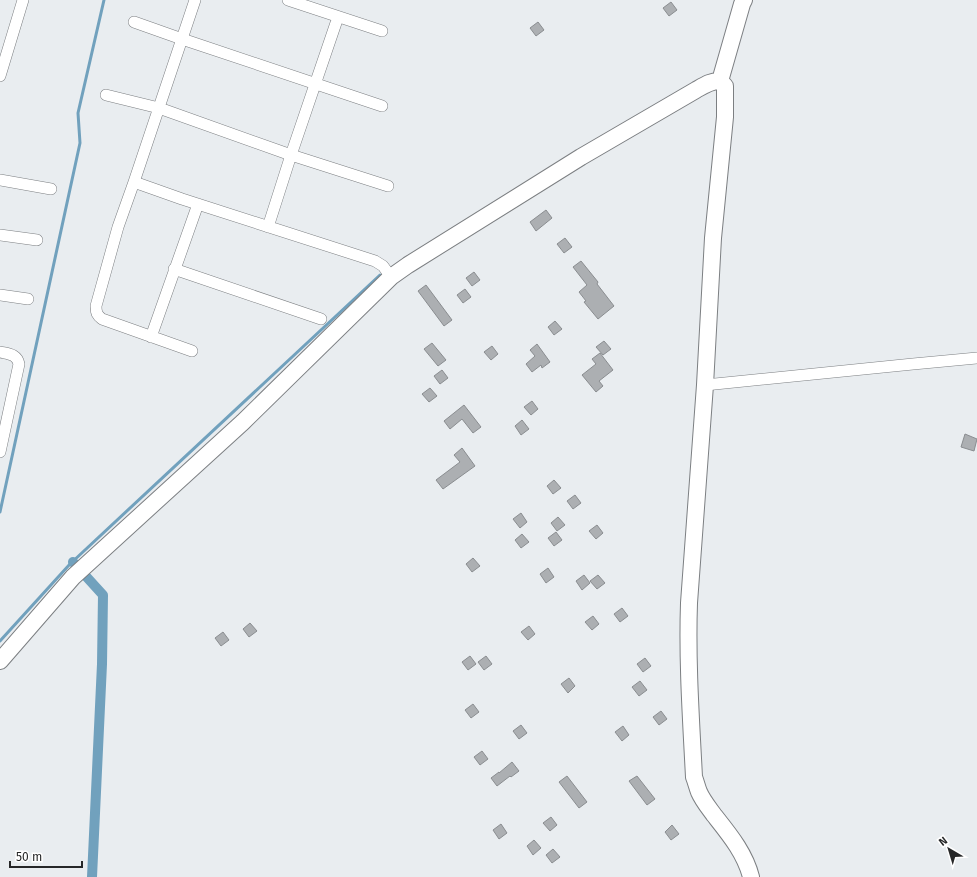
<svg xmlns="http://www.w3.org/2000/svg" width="977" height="877" viewBox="0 0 977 877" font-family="'Fira Sans',sans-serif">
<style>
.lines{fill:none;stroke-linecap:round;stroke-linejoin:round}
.stream{stroke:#71a1bd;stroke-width:3}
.canal{stroke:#71a1bd;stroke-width:10}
.building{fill:#acafb2;stroke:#8a8d90}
.street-casing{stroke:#7c7f82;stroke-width:12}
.secondary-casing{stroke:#7c7f82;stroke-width:18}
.street{stroke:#fff;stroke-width:11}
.secondary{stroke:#fff;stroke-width:16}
</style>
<rect width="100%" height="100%" fill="#e9edf0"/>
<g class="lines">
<path class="stream" d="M0,512L80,143L78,113L104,0
M0,641L70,564L380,275"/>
<path class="canal" d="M73,562L103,595L102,664L92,877"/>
</g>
<path class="building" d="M671,2L677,10L669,16L663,8Z
M538,22L544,30L536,36L530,28Z
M546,210L552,218L536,231L530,222Z
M565,238L572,247L564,253L557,244Z
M581,261L598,282L597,284L614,306L598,319L584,302L586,301L579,292L587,285L573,267Z
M474,272L480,280L472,286L466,278Z
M426,285L452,320L444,326L418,291Z
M465,289L471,297L463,303L457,295Z
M555,321L562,329L554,335L548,327Z
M604,341L611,349L603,355L596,347Z
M432,343L446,360L438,366L424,349Z
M537,344L550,362L542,368L541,365L532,372L526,364L535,356L530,350Z
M492,346L498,354L491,360L484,352Z
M600,353L613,370L599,381L603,386L596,392L582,375L596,364L592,359Z
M442,370L448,378L440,384L434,376Z
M430,388L437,396L429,402L422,394Z
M532,401L538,409L531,415L524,407Z
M464,405L481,427L473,433L462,419L450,429L444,421Z
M522,420L529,429L521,435L515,426Z
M965,434L977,439L974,451L961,447Z
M462,448L475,466L443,489L436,480L460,462L454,455Z
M554,480L561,488L553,494L547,486Z
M575,495L581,503L573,509L567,501Z
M521,513L527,522L520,528L513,519Z
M558,517L565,525L557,531L551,523Z
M597,525L603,533L596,539L589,531Z
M556,532L562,540L554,546L548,538Z
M522,534L529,542L521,548L515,540Z
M473,558L480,566L472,572L466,564Z
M548,568L554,577L546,583L540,574Z
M584,575L590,583L582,590L576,581Z
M598,575L605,583L597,589L590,581Z
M622,608L628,616L620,622L614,614Z
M593,616L599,624L592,630L585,622Z
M250,623L257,631L249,637L243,629Z
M529,626L535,634L528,640L521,632Z
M223,632L229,640L221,646L215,638Z
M470,656L476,664L468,670L462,662Z
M486,656L492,664L484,670L478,662Z
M645,658L651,666L643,672L637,664Z
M569,678L575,686L568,693L561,684Z
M640,681L647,690L639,696L632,687Z
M473,704L479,712L471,718L465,710Z
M661,711L667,719L659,725L653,717Z
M521,725L527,733L519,739L513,731Z
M623,726L629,735L622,741L615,732Z
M482,751L488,759L480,765L474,757Z
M512,762L519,771L511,777L510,776L497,786L491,778L499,772V773Z
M567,776L587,802L579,808L559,782Z
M637,776L655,799L647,805L629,781Z
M551,817L557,825L550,831L543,823Z
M501,824L507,833L499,839L493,830Z
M672,825L679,834L671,840L665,832Z
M534,840L541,848L533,855L527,846Z
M553,849L560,857L552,863L546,855Z"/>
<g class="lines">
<g class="street-casing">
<path id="street" d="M288,0L382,31
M134,22L182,39L382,106
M0,76L23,0
M106,95L159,108L291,155L388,186
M0,180L51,189
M134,182L182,199L375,261L383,266L391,277
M268,227L291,155L338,17
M0,235L37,240
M174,269L321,319
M0,295L28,299
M151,337L198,204
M192,351L102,319C97,315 96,313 96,306L118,227L134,182L195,0
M0,352C9,354 17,354 19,364L0,452
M705,385L913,364L977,358"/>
</g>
<g class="secondary-casing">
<path id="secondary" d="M720,81L725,86V117L713,238L705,385L689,603C687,661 691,719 694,777C696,782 697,787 699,792C703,801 709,808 714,815C729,834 745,853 751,877
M0,661L73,577L243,422L391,277L408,265L581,157L696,90C703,86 712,80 720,81L742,4L744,0"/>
</g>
<use href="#street" class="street"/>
<use href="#secondary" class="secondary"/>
</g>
<g transform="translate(949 849) rotate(322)" stroke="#ffffff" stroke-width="3" paint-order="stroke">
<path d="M0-3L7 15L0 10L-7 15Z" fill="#262728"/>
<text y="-6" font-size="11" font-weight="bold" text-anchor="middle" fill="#262728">N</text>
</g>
<path d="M10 861v6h72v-6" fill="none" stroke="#262728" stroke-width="2"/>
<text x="16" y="861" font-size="12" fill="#262728" stroke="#ffffff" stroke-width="3" paint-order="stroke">50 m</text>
</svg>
